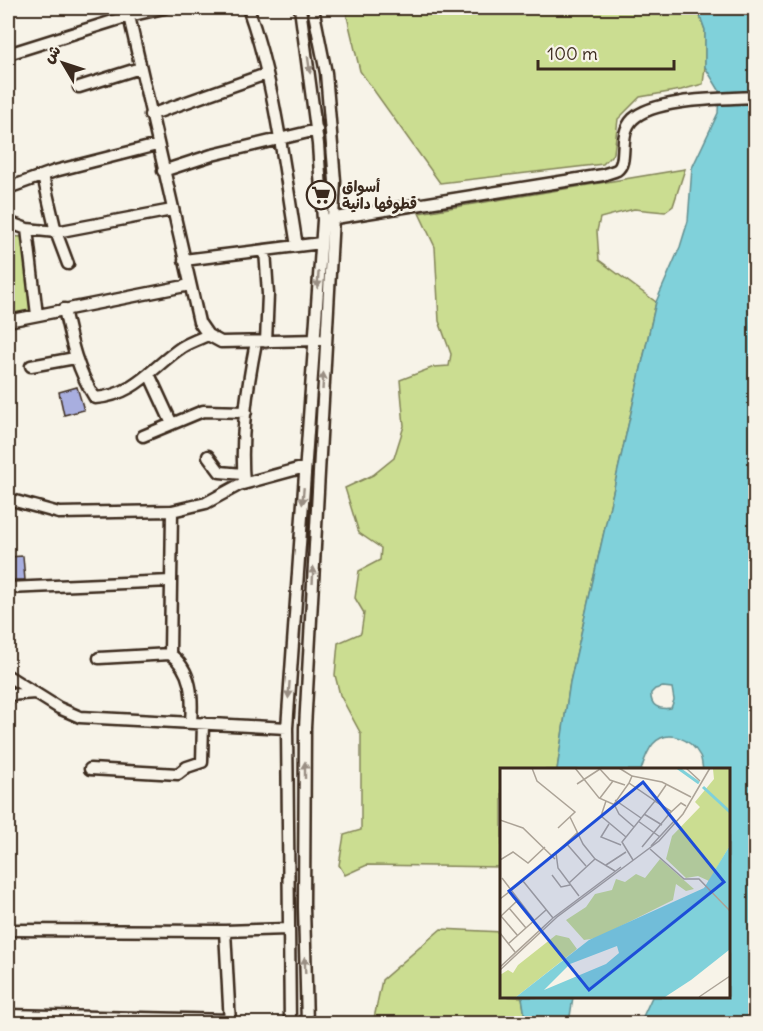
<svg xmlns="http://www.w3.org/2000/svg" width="763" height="1031" viewBox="0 0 763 1031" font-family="Delius,'Playpen Sans Arabic',sans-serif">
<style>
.green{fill:#cbdd91;stroke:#838458;stroke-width:1.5}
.water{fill:#80d1da;stroke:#648e8f;stroke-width:1.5;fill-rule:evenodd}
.building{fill:#a8aedf;stroke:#3b2a1e;stroke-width:1.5}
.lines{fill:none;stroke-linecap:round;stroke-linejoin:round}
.minor-casing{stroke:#3b2a1e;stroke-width:15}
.minor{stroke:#f7f3e8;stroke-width:10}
.oneway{fill:#998e83}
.labels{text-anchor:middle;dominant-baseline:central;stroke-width:5;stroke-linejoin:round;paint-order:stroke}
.poi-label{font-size:15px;font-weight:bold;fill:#3b2a1e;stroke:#f7f3e8;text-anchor:start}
.inset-river{fill:none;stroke:#80d1da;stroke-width:3}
.inset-road{fill:none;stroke:#aca397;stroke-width:1.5}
.view{fill:#1d4ed8;fill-opacity:0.15;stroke:#1d4ed8;stroke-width:3}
.inset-edge{fill:none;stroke:#3b2a1e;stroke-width:3}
</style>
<rect width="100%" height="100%" fill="#f7f3e8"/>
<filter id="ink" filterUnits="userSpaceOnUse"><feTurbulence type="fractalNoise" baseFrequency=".0167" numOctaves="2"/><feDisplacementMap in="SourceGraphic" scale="12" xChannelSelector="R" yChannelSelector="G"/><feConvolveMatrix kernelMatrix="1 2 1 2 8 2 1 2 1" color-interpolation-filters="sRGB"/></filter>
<g filter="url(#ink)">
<path class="green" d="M345,8H697L705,30V67L703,84L681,90L640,97L618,119L614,153L603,164L440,183L360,71Z
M685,169L673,206L665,212L634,209L600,218L597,231L599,260L656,302L570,682L557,770H502V867L367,865L345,875L339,865L344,835L361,830V734L340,695L335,675L338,643L361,633L364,613L355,598L359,571L380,560L381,548L359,533L345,488L373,475L394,458L404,426L400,380L434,367L449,366L451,354L439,321L435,247L419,213Z
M8,236L22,237L25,242L29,276L31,309L30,313L8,319Z
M441,929L502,932V996L522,997L526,1023H373L382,980Z"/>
<path class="water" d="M697,8H755V1023H640L652,997L728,996V770H703C702,766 702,760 700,756C691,739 668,728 653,744C647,751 644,761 641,770H557L570,682L656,302L680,247L688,221L692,168L718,113L719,90L705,67V30ZM663,687L672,688L674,700L671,708C659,710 650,706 651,693L655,689Z
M522,997H573L569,1023H526Z"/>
<path class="building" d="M77,387L84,410L64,415L59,392Z
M23,556L25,580H8V557Z"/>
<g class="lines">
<g class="minor-casing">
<path id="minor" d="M248,8C275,83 284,168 297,246
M129,16L164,8
M8,54L129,16L199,322L208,335L221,342L319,340
M79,87L140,68
M150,115L266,74
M163,171L212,155L317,130
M43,176L56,232L68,264
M8,188L55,171L157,145
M329,219L603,175C607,173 613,172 617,170C629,162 617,135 633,119C655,98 725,99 756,97
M8,222L27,229L56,232L172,210
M27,229L37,315
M265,250L268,294L266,342
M184,260L321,243
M64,309C71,341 77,370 95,398C136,395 152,367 182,347C190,342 199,339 208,335
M8,321L190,285
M31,366L75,358
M149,374L172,424
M143,436L203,411L246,412
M208,456L220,472L243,474
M244,483C240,436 247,388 256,342
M8,499L59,513L172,511L206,503L239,485L305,467
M172,511L170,654C192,670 193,697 191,722
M8,588L171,581
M99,658L170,654
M8,676L59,708L80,717L287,728
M8,695L35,693
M90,769L178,774L187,767L202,762L203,723
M8,930L225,931L288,929
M225,931L230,1024
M8,1015L230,1020
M290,1024L287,728L323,220L318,144L300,8
M307,1024L304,907L305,728L335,181L326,73L313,8"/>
</g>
<use href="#minor" class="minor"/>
</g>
<defs><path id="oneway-solid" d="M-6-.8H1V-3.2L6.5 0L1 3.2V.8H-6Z" transform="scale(1.5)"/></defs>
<g class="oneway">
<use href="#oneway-solid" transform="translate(309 65) rotate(82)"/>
<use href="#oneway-solid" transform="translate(318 280) rotate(94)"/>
<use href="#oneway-solid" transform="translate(323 381) rotate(-87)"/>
<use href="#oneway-solid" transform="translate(303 496) rotate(95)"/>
<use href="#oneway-solid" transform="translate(313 575) rotate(-87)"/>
<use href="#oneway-solid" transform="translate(289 690) rotate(94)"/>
<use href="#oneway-solid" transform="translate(305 770) rotate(-90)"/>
<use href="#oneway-solid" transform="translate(305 965) rotate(-92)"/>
</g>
</g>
<defs>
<g id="supermarket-ring" transform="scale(1.5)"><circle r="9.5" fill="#f7f3e8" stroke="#3b2a1e" stroke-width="1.5"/><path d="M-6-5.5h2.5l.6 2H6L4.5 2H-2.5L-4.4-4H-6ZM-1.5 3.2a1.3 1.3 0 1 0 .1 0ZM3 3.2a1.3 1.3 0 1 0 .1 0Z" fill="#3b2a1e"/></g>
</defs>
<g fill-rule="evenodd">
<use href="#supermarket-ring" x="321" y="195"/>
</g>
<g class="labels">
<g class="poi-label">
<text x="342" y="186">أسواق<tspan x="342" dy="17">قطوفها دانية</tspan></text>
</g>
</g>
<g transform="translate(500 768)">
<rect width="230" height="230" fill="#f7f3e8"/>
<path d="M229,0V79L209,113L198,108L186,110L166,91L172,68L200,39L195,34L214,11L213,1ZM160,91L194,121L186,123L176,116L173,132L97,170L84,172L66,152L86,139L95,126L112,122L116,111L125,114L136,106L145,110ZM56,167L69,170L77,181L16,229H0V207L8,202L13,205L18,197Z" fill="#cbdd91"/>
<path d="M229,79V182L191,212L165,229H16L89,172L204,120ZM117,178L119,185L106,196L44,222L70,196Z" fill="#80d1da" fill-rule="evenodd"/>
<path class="inset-river" d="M178,0L199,15M203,19L230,44"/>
<path class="inset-road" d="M32,0L37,13L75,44L58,60M75,0L99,30L115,37M99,0L110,12L125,17M119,0L132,8L129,15L155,33L122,74L133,92M186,0L200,13M132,8L162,14L191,29M129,15L114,36L119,46L134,59M77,16L100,1M100,30L113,13M115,32L141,50M106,33L101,48L126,69M155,33L172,44M155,33L166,17M144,46L162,57M70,49L83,76L95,91L115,103M0,52L23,60L55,91M138,53L160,69M109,56L101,69L121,77M78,64L56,85L58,100L79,128M66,75L86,98M151,78L175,52M142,79L170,45L181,35L186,38M150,81L184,111H199L230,143M0,92L13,84L28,95L45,79M106,97L126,84M31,106L23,113L53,150M52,107L61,119L70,117M2,110L34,152M69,115L95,91M0,131L23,113M9,140L26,160M1,148L18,168M0,149L19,131M0,165L15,184M8,176L46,142M0,199L53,150L121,99M0,202L57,149L159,73L183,46L210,0M199,229L230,208"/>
<path class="view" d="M143,14L224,114L89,222L9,123Z"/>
<rect width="230" height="230" class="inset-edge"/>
</g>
<rect width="763" height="1031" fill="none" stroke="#f7f3e8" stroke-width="30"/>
<rect x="15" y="15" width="733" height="1001" fill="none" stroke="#3b2a1e" stroke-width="2" filter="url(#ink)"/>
<g transform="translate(63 63) rotate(309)" stroke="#f7f3e8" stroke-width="4.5" paint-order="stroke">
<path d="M0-4.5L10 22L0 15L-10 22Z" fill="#3b2a1e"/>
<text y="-9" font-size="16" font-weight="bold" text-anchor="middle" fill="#3b2a1e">ش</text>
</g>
<path d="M538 60v9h136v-9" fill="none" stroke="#3b2a1e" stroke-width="3"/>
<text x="547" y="60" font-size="18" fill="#3b2a1e" stroke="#f7f3e8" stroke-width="4.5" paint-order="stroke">100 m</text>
</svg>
